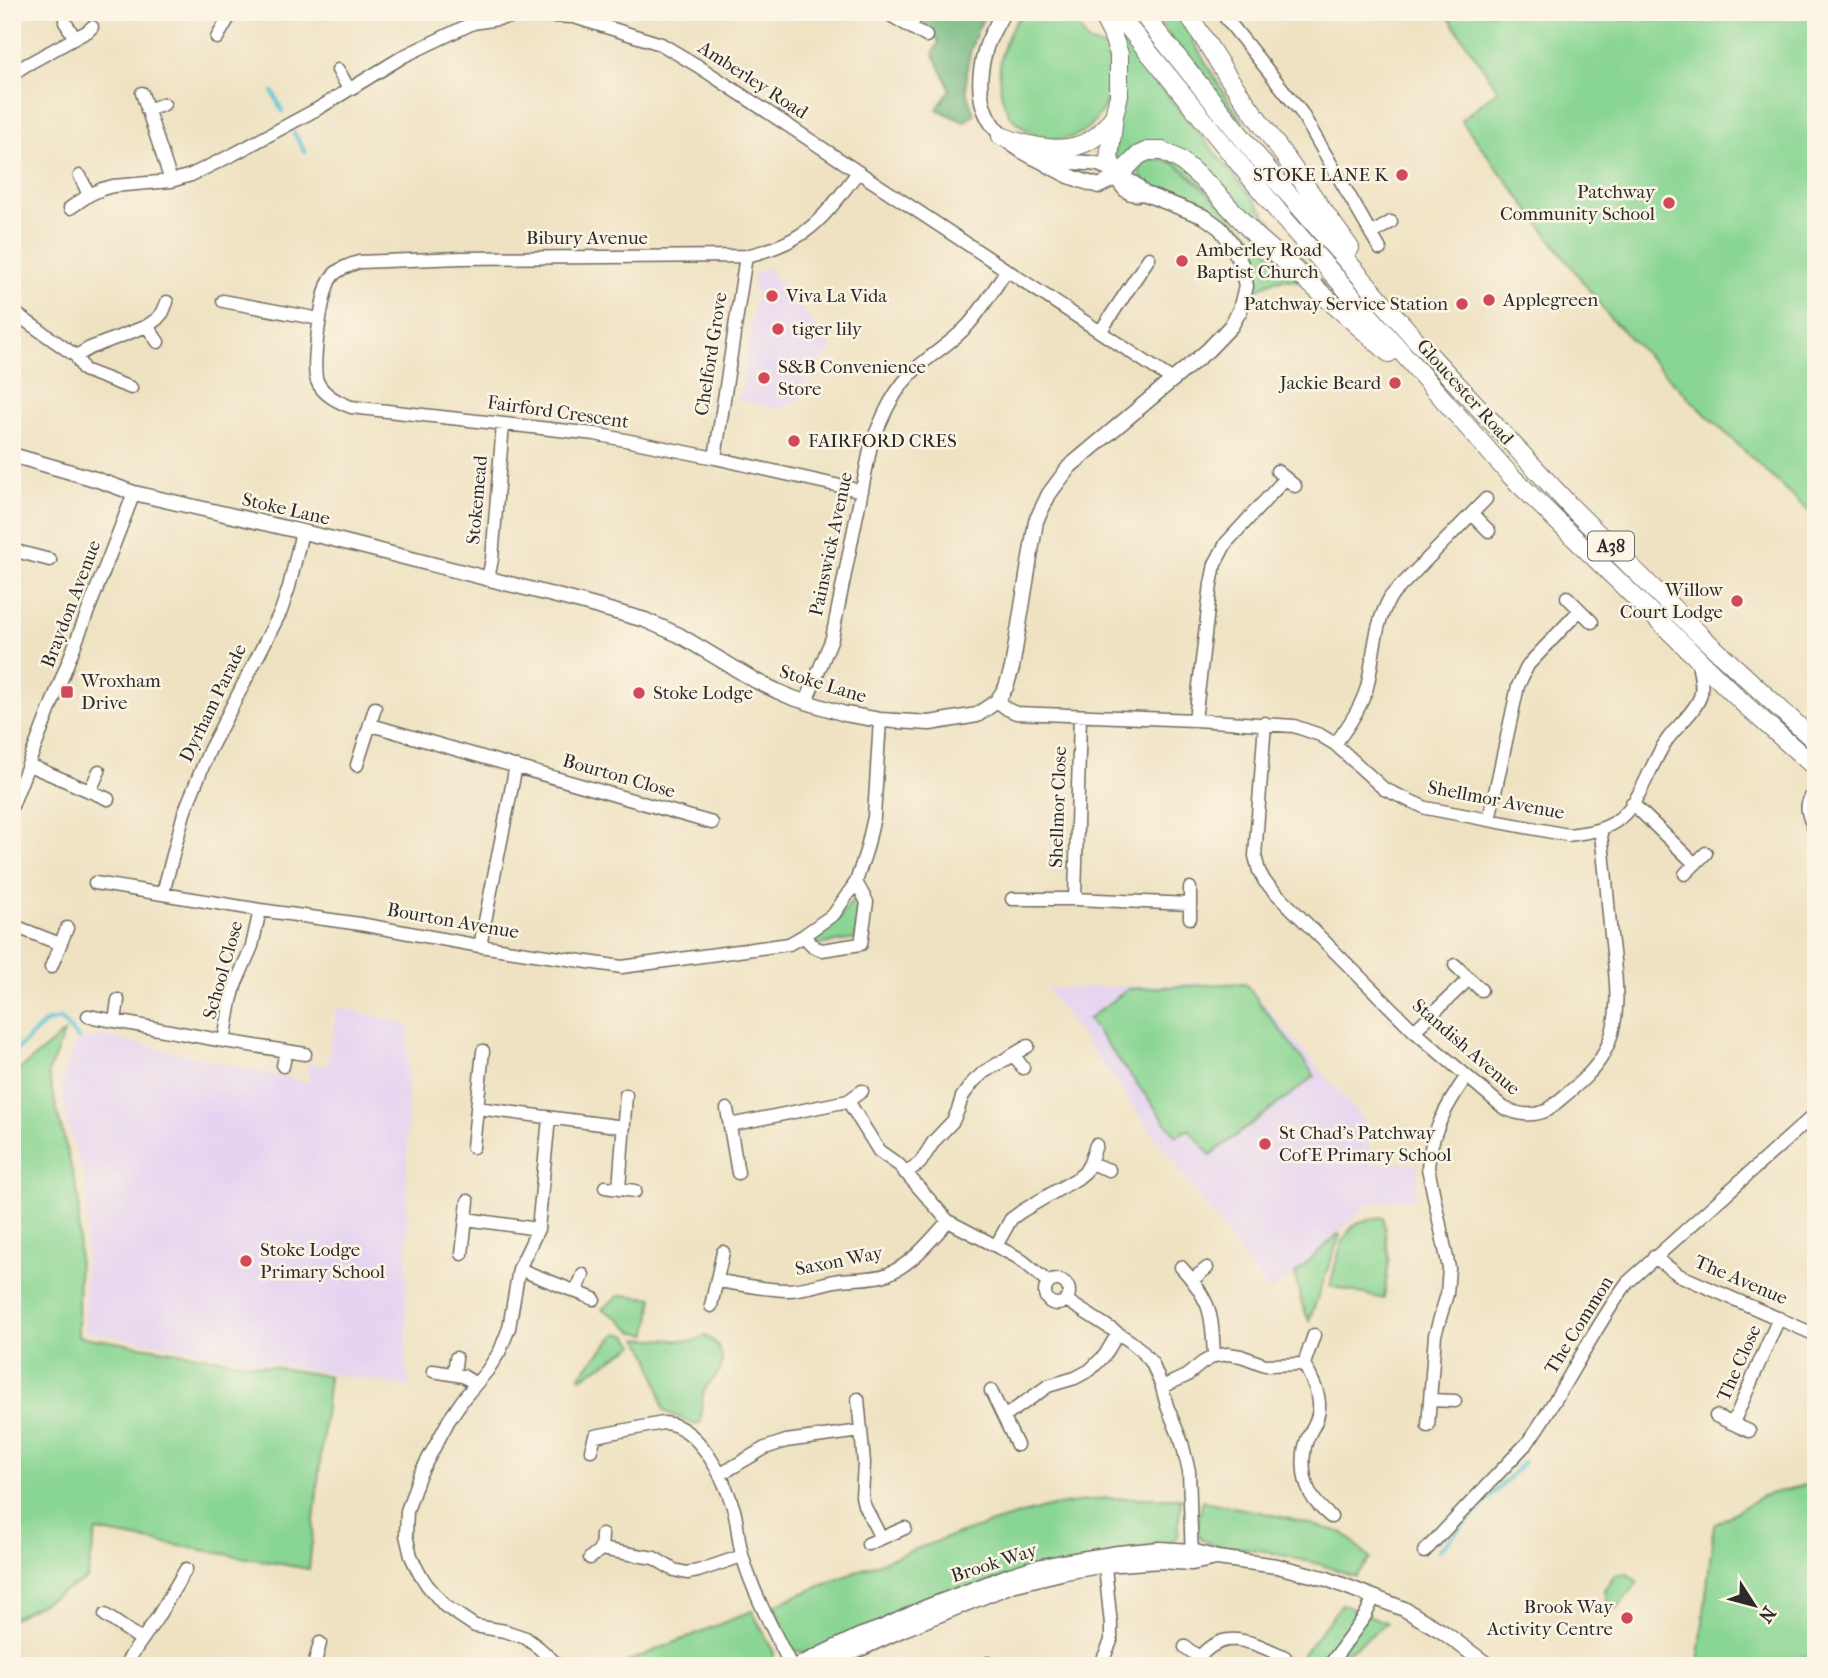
<svg xmlns="http://www.w3.org/2000/svg" width="1828" height="1678" viewBox="0 0 1828 1678" font-family="'IM FELL French Canon',serif">
<style>
.built{fill:#e4d3f1}
.green{fill:#89d593;stroke:#5a805f;stroke-width:2}
.forest{fill:#6eb67d;stroke:#4c7054;stroke-width:2}
.lines{fill:none;stroke-linecap:round;stroke-linejoin:round}
.stream{stroke:#5ac3d5;stroke-width:4.5}
.minor-casing{stroke:#706b60;stroke-width:15}
.tertiary-casing{stroke:#706b60;stroke-width:17}
.primary-casing{stroke:#706b60;stroke-width:20}
.minor{stroke:#fff;stroke-width:12}
.tertiary{stroke:#fff;stroke-width:14}
.primary{stroke:#fff;stroke-width:18}
.poi-dot{fill:#d1495b;stroke:#fcf5e5;stroke-width:2.5}
.labels{text-anchor:middle;dominant-baseline:central;stroke-width:5;stroke-linejoin:round;paint-order:stroke}
.shield{fill:#fcf5e5;stroke:#6a6863;stroke-width:2}
.shield-label{font-size:18px;font-weight:bold;fill:#2b2b2b}
.street-label{font-size:19px;fill:#2b2b2b;stroke:#fcf5e5}
.poi-label{font-size:19px;fill:#2b2b2b;stroke:#fcf5e5;text-anchor:start}
</style>
<rect width="100%" height="100%" fill="#fcf5e5"/>
<filter id="ink" filterUnits="userSpaceOnUse"><feTurbulence type="fractalNoise" baseFrequency=".0143" numOctaves="2"/><feDisplacementMap in="SourceGraphic" scale="14" xChannelSelector="R" yChannelSelector="G"/><feConvolveMatrix kernelMatrix="1 2 1 2 8 2 1 2 1" color-interpolation-filters="sRGB"/></filter>
<filter id="wash" filterUnits="userSpaceOnUse"><feTurbulence type="fractalNoise" baseFrequency=".00686" numOctaves="4" result="noise"/><feDisplacementMap in="SourceGraphic" scale="28" xChannelSelector="R" yChannelSelector="G"/><feGaussianBlur stdDeviation="1.57" result="paint"/><feColorMatrix in="noise" values="0 0 0 0 0 0 0 0 0 0 0 0 0 0 0 0 0 1.4 0 .05"/><feComposite in="paint" operator="in"/></filter>
<g filter="url(#wash)">
<rect width="100%" height="100%" fill="#efe2c2"/>
<path class="built" d="M766,267L833,347L809,373L800,400L780,409L735,399L741,391L756,294L753,285V275Z
M1245,982L1368,1125L1370,1163L1418,1164L1416,1198L1369,1204L1295,1274L1270,1293L1047,989Z
M337,1007L408,1024L406,1368L411,1387L84,1331L87,1191L66,1119L61,1085L69,1058L78,1041L100,1035L310,1083L307,1063L327,1065Z"/>
<path class="green" d="M1023,12H1070L1088,42L1107,48C1113,79 1115,93 1096,119C1076,145 1044,145 1020,125C1016,121 1011,118 1009,114C991,81 1000,40 1023,12Z
M1150,12H1176L1223,92L1260,148Z
M1445,12H1816V518L1698,407L1611,319L1461,120L1498,90Z
M1119,36L1328,290L1151,143C1136,144 1129,148 1121,160H1114Z
M1144,159H1163L1178,165L1301,282C1282,276 1266,281 1252,295C1253,284 1256,273 1254,262C1244,213 1191,201 1152,187C1138,179 1137,173 1144,159Z
M857,894L862,902L856,939L817,945L813,940L841,916Z
M1245,983L1315,1076L1210,1155L1189,1129L1176,1136L1088,1019L1128,989Z
M64,1033L48,1074L79,1199L78,1336L329,1376L309,1569L96,1531L87,1579L12,1619V1076Z
M1383,1217L1389,1259L1384,1299L1330,1286C1335,1269 1340,1235 1356,1224C1364,1219 1374,1218 1383,1217Z
M1338,1234L1340,1235L1309,1321L1301,1302L1295,1274Z
M620,1295L653,1298L648,1334L634,1332L620,1319L602,1309Z
M616,1334C627,1333 629,1337 635,1345L581,1378L580,1375Z
M705,1336C718,1341 727,1359 719,1372C716,1378 708,1383 705,1389C701,1398 701,1412 700,1422L696,1425L664,1411C658,1385 654,1360 638,1338L694,1341Z
M1816,1482V1655L1743,1666H1698L1714,1525L1762,1496Z
M1106,1498H1181L1178,1536L1168,1543L810,1653L797,1651L789,1645L774,1605C860,1570 947,1534 1037,1510C1059,1504 1083,1501 1106,1498Z
M1203,1501L1274,1515L1344,1533L1370,1559L1355,1576L1319,1564L1260,1550L1213,1545L1202,1540L1196,1529Z
M1626,1573L1638,1582L1617,1609L1607,1602L1605,1590L1615,1575Z
M1342,1604L1387,1623L1342,1657L1336,1666H1294Z
M752,1611L774,1653L771,1666H617Z"/>
<path class="forest" d="M927,12H987C974,32 963,69 967,93C968,100 972,107 974,114L964,122L937,109L950,89L933,53L939,41L922,24L924,16Z"/>
<g class="lines">
<path class="stream" d="M273,92L282,111
M294,133L305,152
M12,1054L46,1022L60,1019L78,1038
M1439,1550L1524,1462
M12,1563L24,1561"/>
</g>
</g>
<g filter="url(#ink)">
<g class="lines">
<g class="minor-casing">
<path id="minor" d="M885,12L926,36
M1221,12L1301,112L1380,249
M65,22L75,38
M909,26L921,12
M217,38L232,12
M338,70L349,89
M12,74L26,65L88,31L92,27
M142,93L171,181
M147,110L164,104
M858,172C822,220 807,242 746,256L461,258L359,262C349,265 337,269 331,278C322,291 311,366 317,381C323,395 338,402 351,407L595,434L715,458L862,491
M80,176L89,195
M70,208L89,195L102,189L113,186L171,181L191,175L234,154L319,108L404,56L473,23L522,15L574,17L661,44L698,66L1173,380
M1371,234L1391,222
M223,301L320,319
M12,311L76,356L84,370L131,388
M147,326L158,342
M1100,332L1149,258
M76,356L90,348L147,326L157,319L163,312L167,302
M715,458L746,256
M1277,471L1295,486
M1472,514L1489,531
M12,550L50,560
M488,579L492,559L503,424
M1567,597L1592,622
M997,701L1007,709L1016,713L1195,720L1294,726L1320,735L1335,744L1384,789L1426,808L1568,835C1584,833 1601,831 1615,822C1642,803 1649,765 1667,740C1677,726 1694,713 1700,697C1704,685 1699,671 1697,659
M806,702L832,638L871,445C883,415 894,388 919,366C935,352 954,341 969,324C983,308 994,289 1006,271
M1195,720L1211,584L1215,564L1226,543L1285,479
M1265,723L1255,856L1259,871L1265,882L1414,1031L1504,1108C1519,1115 1532,1117 1548,1110C1567,1093 1592,1076 1604,1053C1625,1015 1614,966 1610,926C1607,893 1605,861 1600,829
M371,725L712,823
M1335,744C1348,727 1361,708 1367,687C1375,654 1373,627 1391,596L1486,499
M29,765L108,799
M357,765L375,708
M1816,789C1801,808 1809,814 1816,834
M90,791L99,771
M1632,803L1695,864
M12,806L134,493
M1489,820L1518,686L1528,665L1580,610
M1685,874L1706,853
M95,883L260,910L360,924L480,946L622,967L789,944L803,936L834,914L856,882L867,848L874,817L880,720
M163,893L184,813L209,751L281,611L289,587L302,532
M1012,899H1075L1190,904
M1075,899L1080,716
M1190,918V888
M12,925L60,944
M803,936L814,947L822,950L861,944L867,902L856,882
M480,946L516,766
M1455,965L1481,990
M51,967L67,928
M88,1016L224,1041L305,1054
M115,1021L118,1000
M1414,1031L1469,979
M224,1041L231,1001L236,983L252,946L260,910
M1014,1055L1023,1068
M283,1066L286,1051
M848,1101L879,1151L899,1165L948,1221L1015,1256L1024,1262L1049,1283
M477,1108L624,1127
M727,1109L738,1173
M549,1118L538,1229L519,1269L509,1328L500,1351L487,1371L464,1398L449,1420L419,1476L407,1511L406,1535L411,1556L418,1571L427,1585L445,1606L475,1626L505,1631L526,1638L539,1648L559,1666
M730,1125L848,1101L862,1091
M473,1147L483,1051
M1090,1163L1096,1145
M905,1173L920,1163L934,1141L953,1121L958,1110L962,1097L973,1082L984,1072L1028,1046
M605,1187L635,1191
M619,1189L626,1095
M466,1219L538,1229
M996,1246L1011,1219L1022,1211L1078,1178L1085,1172L1090,1163L1109,1170
M462,1254L468,1201
M1654,1257L1679,1275L1816,1335
M1181,1267C1191,1278 1201,1291 1207,1305C1213,1320 1213,1340 1214,1356
M519,1269L594,1299
M1045 1292a12 12 0 1 1 24 0a12 12 0 1 1-24 0Z
M1192,1280L1207,1268
M718,1281C740,1284 765,1290 787,1290C805,1290 822,1283 840,1280C855,1278 873,1280 888,1274C913,1263 930,1241 948,1221
M576,1292L583,1275
M1066,1300L1130,1341L1141,1350L1152,1363L1162,1387L1167,1406L1182,1443L1189,1471L1192,1560
M711,1306L723,1252
M1314,1335L1304,1364C1310,1376 1319,1391 1319,1404C1320,1416 1314,1425 1309,1435C1301,1451 1302,1477 1310,1493C1315,1503 1323,1510 1331,1517
M433,1371L463,1376L476,1384
M454,1373L456,1358
M1162,1387L1186,1376L1202,1363L1214,1356L1228,1354L1241,1356L1265,1365L1304,1364
M991,1391L1017,1445
M858,1399L864,1463L862,1496L864,1505L881,1538
M1430,1400L1455,1401
M1716,1416L1749,1431
M1004,1417L1048,1386L1075,1378L1090,1370L1105,1355L1118,1333
M1733,1423L1779,1318
M1428,1426L1435,1335L1447,1294L1449,1268L1428,1168C1430,1134 1447,1105 1466,1077
M591,1450L595,1436L663,1423C699,1424 725,1480 734,1510C738,1525 738,1542 743,1558C754,1595 774,1631 791,1666
M721,1474L765,1448L786,1441L861,1431
M868,1544L905,1528
M601,1549L654,1558L674,1570L687,1573L698,1571L742,1556
M1424,1552L1528,1442C1564,1391 1590,1334 1627,1283L1816,1113
M590,1558L601,1549L602,1535
M105,1615L142,1640
M1185,1647L1199,1657
M124,1666L157,1618L186,1569
M314,1666L320,1643
M984,1666L988,1663
M1100,1666L1111,1641V1625L1104,1557
M1193,1666C1220,1624 1249,1641 1285,1657
M1329,1666L1365,1616L1374,1597"/>
</g>
<g class="tertiary-casing">
<path id="tertiary" d="M1003,12C997,25 988,38 985,51C970,106 990,137 1039,160C1047,164 1054,169 1063,173C1074,179 1087,182 1099,186L1117,177
M1046,161C1057,162 1093,162 1101,165C1122,173 1119,199 1143,193
M12,455L95,479L134,493L333,539L584,603L645,620L679,635L756,681L777,691L793,698L845,714L880,720L930,723L977,715L997,701L1006,687L1012,668L1036,521L1049,494L1069,467L1208,350L1231,326L1240,310L1246,286L1241,264L1232,244L1220,228L1205,217L1143,193C1136,182 1129,181 1117,177
M796,1666L859,1636L881,1628L924,1608L1010,1575L1032,1568L1062,1562L1118,1553L1160,1549L1192,1551L1217,1558L1277,1566L1327,1579L1404,1609L1443,1632L1489,1666
M823,1666L904,1629L1012,1585L1065,1572L1105,1565L1161,1561L1192,1563L1212,1559"/>
</g>
<g class="primary-casing">
<path id="primary" d="M1101,12L1112,34L1119,54V95L1114,116L1109,159L1117,177L1139,155L1148,151H1163L1180,160L1209,185L1256,236L1389,353
M1116,12L1285,220L1510,475L1743,703L1816,768
M1141,12L1277,181L1415,339L1571,507L1700,635L1816,742
M1187,12L1228,77L1350,248
M1001,136C1032,148 1071,158 1099,134C1105,129 1109,122 1114,116"/>
</g>
<use href="#minor" class="minor"/>
<use href="#tertiary" class="tertiary"/>
<use href="#primary" class="primary"/>
</g>
</g>
<g class="poi-dot">
<circle cx="1402" cy="175" r="7"/>
<circle cx="1669" cy="203" r="7"/>
<circle cx="1182" cy="261" r="7"/>
<circle cx="772" cy="296" r="7"/>
<circle cx="1489" cy="300" r="7"/>
<circle cx="1462" cy="304" r="7"/>
<circle cx="778" cy="329" r="7"/>
<circle cx="764" cy="378" r="7"/>
<circle cx="1395" cy="383" r="7"/>
<circle cx="794" cy="441" r="7"/>
<circle cx="1737" cy="601" r="7"/>
<rect x="60" y="685" width="14" height="14" rx="3.5"/>
<circle cx="639" cy="693" r="7"/>
<circle cx="1265" cy="1144" r="7"/>
<circle cx="246" cy="1261" r="7"/>
<circle cx="1627" cy="1618" r="7"/>
</g>
<g class="labels">
<rect class="shield" x="1588" y="531.5" width="46" height="29" rx="5"/>
<g class="shield-label">
<text x="1611" y="546">A38</text>
</g>
<g class="street-label">
<text transform="translate(753 80) rotate(33)">Amberley Road</text>
<text x="587" y="238">Bibury Avenue</text>
<text transform="translate(711 354) rotate(-81)">Chelford Grove</text>
<text transform="translate(1465 392) rotate(48)">Gloucester Road</text>
<text transform="translate(558 412) rotate(8)">Fairford Crescent</text>
<text transform="translate(477 500) rotate(-85)">Stokemead</text>
<text transform="translate(286 509) rotate(13)">Stoke Lane</text>
<text transform="translate(831 544) rotate(-78)">Painswick Avenue</text>
<text transform="translate(71 604) rotate(-69)">Braydon Avenue</text>
<text transform="translate(823 684) rotate(17)">Stoke Lane</text>
<text transform="translate(213 703) rotate(-64)">Dyrham Parade</text>
<text transform="translate(619 776) rotate(16)">Bourton Close</text>
<text transform="translate(1496 800) rotate(11)">Shellmor Avenue</text>
<text transform="translate(1058 807) rotate(-88)">Shellmor Close</text>
<text transform="translate(453 921) rotate(10)">Bourton Avenue</text>
<text transform="translate(223 970) rotate(-74)">School Close</text>
<text transform="translate(1466 1047) rotate(41)">Standish Avenue</text>
<text transform="translate(839 1261) rotate(-11)">Saxon Way</text>
<text transform="translate(1741 1280) rotate(23)">The Avenue</text>
<text transform="translate(1579 1325) rotate(-58)">The Common</text>
<text transform="translate(1739 1363) rotate(-66)">The Close</text>
<text transform="translate(994 1563) rotate(-18)">Brook Way</text>
</g>
<g class="poi-label">
<text x="1388" y="175" text-anchor="end">STOKE LANE K</text>
<text x="1655" y="192" text-anchor="end">Patchway<tspan x="1655" dy="22">Community School</tspan></text>
<text x="1196" y="250">Amberley Road<tspan x="1196" dy="22">Baptist Church</tspan></text>
<text x="786" y="296">Viva La Vida</text>
<text x="1503" y="300">Applegreen</text>
<text x="1448" y="304" text-anchor="end">Patchway Service Station</text>
<text x="792" y="329">tiger lily</text>
<text x="778" y="367">S&amp;B Convenience<tspan x="778" dy="22">Store</tspan></text>
<text x="1381" y="383" text-anchor="end">Jackie Beard</text>
<text x="808" y="441">FAIRFORD CRES</text>
<text x="1723" y="590" text-anchor="end">Willow<tspan x="1723" dy="22">Court Lodge</tspan></text>
<text x="81" y="681">Wroxham<tspan x="81" dy="22">Drive</tspan></text>
<text x="653" y="693">Stoke Lodge</text>
<text x="1279" y="1133">St Chad's Patchway<tspan x="1279" dy="22">CofE Primary School</tspan></text>
<text x="260" y="1250">Stoke Lodge<tspan x="260" dy="22">Primary School</tspan></text>
<text x="1613" y="1607" text-anchor="end">Brook Way<tspan x="1613" dy="22">Activity Centre</tspan></text>
</g>
</g>
<rect width="1828" height="1678" fill="none" stroke="#fcf5e5" stroke-width="42"/>
<g transform="translate(1754 1605) rotate(126)" stroke="#fcf5e5" stroke-width="5" paint-order="stroke">
<path d="M0-5L12 26L0 18L-12 26Z" fill="#2b2b2b"/>
<text y="-10" font-size="19" font-weight="bold" text-anchor="middle" fill="#2b2b2b">N</text>
</g>
</svg>
